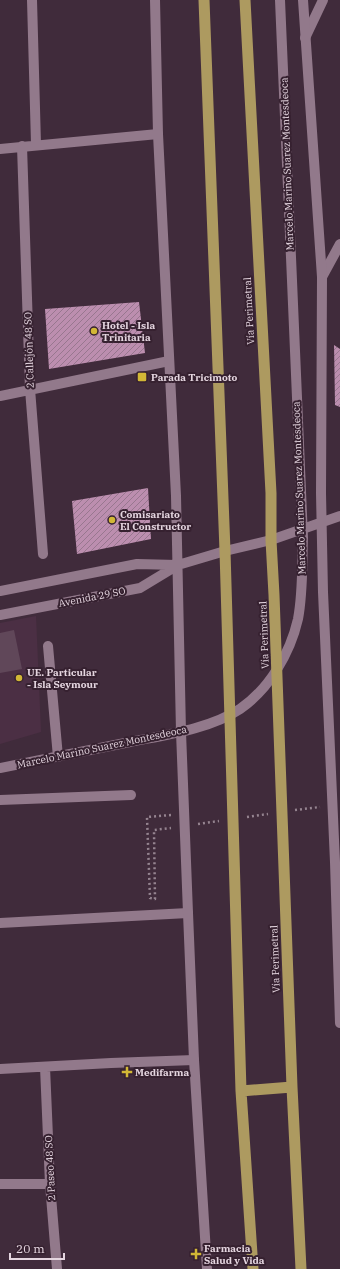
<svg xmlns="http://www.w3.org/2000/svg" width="340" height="1269" viewBox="0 0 340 1269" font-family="'IBM Plex Serif',serif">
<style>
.built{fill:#4b2f44}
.green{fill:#604759}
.building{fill:url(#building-hatch)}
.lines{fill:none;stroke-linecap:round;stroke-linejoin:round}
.path{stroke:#958490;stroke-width:2.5;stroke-dasharray:2 3;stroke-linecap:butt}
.minor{stroke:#92798b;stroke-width:10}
.tertiary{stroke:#92798b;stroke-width:10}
.trunk{stroke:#ad9a60;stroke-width:11}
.poi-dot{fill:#d2b736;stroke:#362130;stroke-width:1.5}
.labels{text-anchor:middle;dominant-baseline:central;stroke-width:4;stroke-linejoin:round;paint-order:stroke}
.street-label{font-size:10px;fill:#e5d6e0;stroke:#362130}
.poi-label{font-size:10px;font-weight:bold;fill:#e5d6e0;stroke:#362130;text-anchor:start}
</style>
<defs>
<pattern id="building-hatch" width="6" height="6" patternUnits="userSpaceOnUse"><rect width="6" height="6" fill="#bc8eaf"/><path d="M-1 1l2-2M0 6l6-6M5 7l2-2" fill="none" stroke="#98778f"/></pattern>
</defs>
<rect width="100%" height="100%" fill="#402b3b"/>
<path class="built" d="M36,616L41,732L0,744V623Z"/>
<path class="green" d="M14,630L22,669L0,673V633Z"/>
<path class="building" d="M139,302L145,353L49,369L45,309Z
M334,345L340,349V407L335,405Z
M148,488L151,539L77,554L72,501Z"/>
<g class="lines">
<path class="path" d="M295,810L320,807
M171,815L147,817L150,898L155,899L154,830L171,828
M247,817L268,814
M198,824L219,821"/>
<path class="minor" d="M32,0L36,144
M305,38L323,0
M22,146L30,389L43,554
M0,149L158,134
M322,277L340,244
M0,396L169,361
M48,646L58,757
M0,768C43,759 87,751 130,742C165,735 210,729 240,709C269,689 290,654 298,619C303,593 302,565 303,538L280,0
M0,800L131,795
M0,923L188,913
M45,1067L50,1184L57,1269
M0,1069L111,1063L194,1060
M0,1184H50"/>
<path class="tertiary" d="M155,0L158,134L176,496L181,732L188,913L194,1060L207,1269
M303,0L322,277L321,493L323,592L335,862L340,1023
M0,591L137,564L177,565
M0,615L140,588L178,565L225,551L271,540L340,516"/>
<path class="trunk" d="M204,0L225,551L241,1091L253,1269
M245,0L271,493V540L274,595L292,1087L301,1269
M241,1091L292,1087"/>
</g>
<g class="poi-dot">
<circle cx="94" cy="331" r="4"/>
<rect x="137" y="372" width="10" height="10" rx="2"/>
<circle cx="112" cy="520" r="4"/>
<circle cx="19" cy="678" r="4"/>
<path d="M125 1066h4v4h4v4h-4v4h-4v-4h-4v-4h4z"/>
<path d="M194 1248h4v4h4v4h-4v4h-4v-4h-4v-4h4z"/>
</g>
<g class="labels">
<g class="street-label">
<text transform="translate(287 164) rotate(-92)">Marcelo Marino Suarez Montesdeoca</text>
<text transform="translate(249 311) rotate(-93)">Vía Perimetral</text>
<text transform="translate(29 350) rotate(-92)">2 Callejón 48 SO</text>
<text transform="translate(299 488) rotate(-92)">Marcelo Marino Suarez Montesdeoca</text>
<text transform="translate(92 597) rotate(-11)">Avenida 29 SO</text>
<text transform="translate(264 635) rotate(-92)">Vía Perimetral</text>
<text transform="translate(102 747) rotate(-12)">Marcelo Marino Suarez Montesdeoca</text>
<text transform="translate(275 959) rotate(-92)">Vía Perimetral</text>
<text transform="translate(50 1168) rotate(-93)">2 Paseo 48 SO</text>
</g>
<g class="poi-label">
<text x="102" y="325">Hotel - Isla<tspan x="102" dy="12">Trinitaria</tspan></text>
<text x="151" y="377">Parada Tricimoto</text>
<text x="120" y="514">Comisariato<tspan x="120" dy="12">El Constructor</tspan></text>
<text x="27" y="672">UE. Particular<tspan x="27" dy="12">- Isla Seymour</tspan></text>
<text x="135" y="1072">Medifarma</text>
<text x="204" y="1248">Farmacia<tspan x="204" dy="12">Salud y Vida</tspan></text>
</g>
</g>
<path d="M10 1253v6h54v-6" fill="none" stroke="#e5d6e0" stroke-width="2"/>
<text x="16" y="1253" font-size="12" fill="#e5d6e0" stroke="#362130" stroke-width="3" paint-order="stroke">20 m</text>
</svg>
